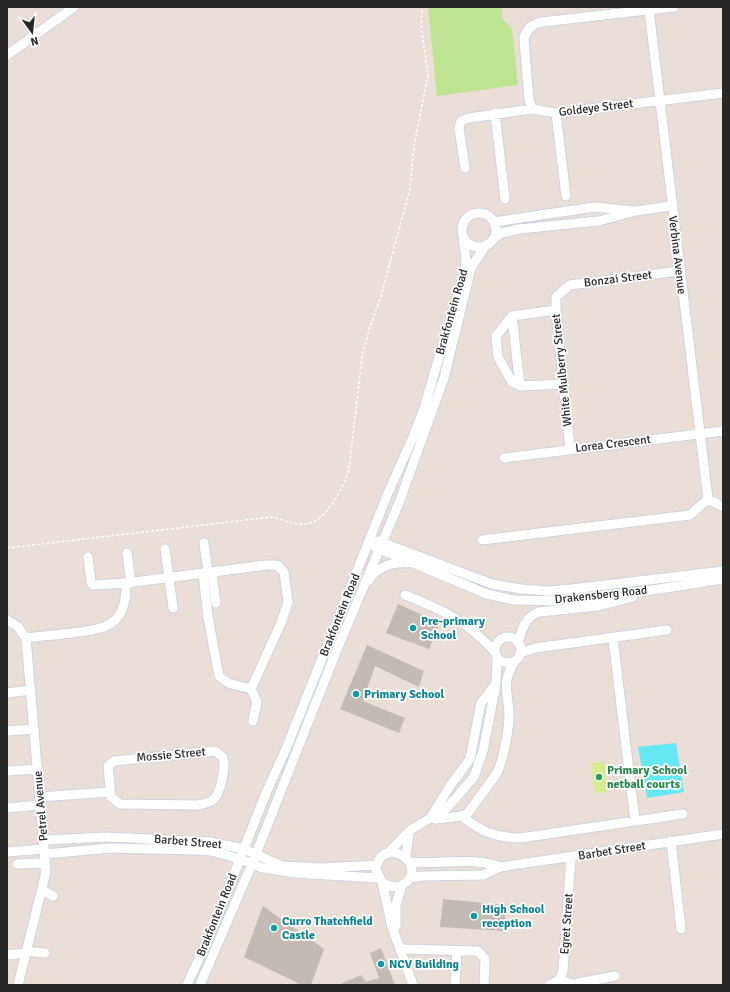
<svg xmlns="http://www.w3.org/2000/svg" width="730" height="992" viewBox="0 0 730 992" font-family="Signika,sans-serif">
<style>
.green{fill:#bee391}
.pitch{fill:#d6eb8c}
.water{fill:#65e8f1}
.building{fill:#c2bab3}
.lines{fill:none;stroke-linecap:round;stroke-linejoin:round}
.minor-casing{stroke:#ccd4e1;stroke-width:11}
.path{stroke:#fff;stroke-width:1.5;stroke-dasharray:3 2;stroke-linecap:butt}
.minor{stroke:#fff;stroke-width:9}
.culture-dot{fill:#0f9aa8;stroke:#fff;stroke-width:1.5}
.leisure-dot{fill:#2e9e5b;stroke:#fff;stroke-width:1.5}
.labels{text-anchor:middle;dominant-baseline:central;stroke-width:3.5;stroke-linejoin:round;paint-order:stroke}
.street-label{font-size:12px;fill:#272727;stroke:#fff}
.culture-label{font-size:12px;font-weight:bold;fill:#0d838f;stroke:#fff;text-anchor:start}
.leisure-label{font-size:12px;font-weight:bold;fill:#27864d;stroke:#fff;text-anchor:start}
</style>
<rect width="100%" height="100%" fill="#eaded7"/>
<path class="green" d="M428,7H501L503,19L512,29L518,85L437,96Z"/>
<path class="pitch" d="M604,762L608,792L595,793L591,763Z"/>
<path class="water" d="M676,743L684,792L647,798L638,747Z"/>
<path class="building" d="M398,604L440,623L429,649L386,633Z
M367,645L424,671L419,687L375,666L363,701L405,718L399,733L340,709Z
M443,899L506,905L504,931L440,927Z
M263,906L324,949L311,985H302L244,957Z
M381,948L395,985H338L361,975L366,982L379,978L370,953Z"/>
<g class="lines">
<g class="minor-casing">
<path id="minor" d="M649,10L708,499
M7,55L74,7
M532,109L529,100L524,39C526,29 532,24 542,22L674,7
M495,113L505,199
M556,113L566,196
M465,168L459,128L461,121L469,118L532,109L556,113L723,93
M462 230a17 17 0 1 1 34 0a17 17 0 1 1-34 0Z
M494,222L595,207L633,211
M494,238L502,233L519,229L599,221L635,211L671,206
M556,310L512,316L496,336L498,357L512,382L520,386L563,384
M512,316L520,386
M570,449L556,310V297L570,285L679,271
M504,458L723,431
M708,499L723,507
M482,540L690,515L708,499
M378,541L492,584L521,589L549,591L572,589L723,571
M204,543L208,573
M375,547L487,594L513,600L570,601L659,589L723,579
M165,549L173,608
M127,553L131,583
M88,557L91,582L93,585L126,583
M212,573L216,603
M369,580C378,566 392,562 408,563
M405,595C441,609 467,621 494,651
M7,620L18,627L26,638L46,872L18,985
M495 650a13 13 0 1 1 26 0a13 13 0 1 1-26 0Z
M26,638C41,636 56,635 72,633C107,629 127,625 126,583L267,565H277L284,572L288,602L281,623L251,689L228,683L219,676L208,617L203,574
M613,638L635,821
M518,643C522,629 525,617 539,612L598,606L633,597
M520,653L535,648L667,630
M251,689L257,702L253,721
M7,693L31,690
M7,731L34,729
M215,751L223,757C226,767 221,793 213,800C209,803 203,804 198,805L120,804L111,797L108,766L114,761Z
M7,771L38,769
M40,797L109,792
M7,808L41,805
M462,816C480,831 496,838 520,838L683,814
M431,817L450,786L470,759L481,703L496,684L497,659
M435,819L462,816L468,813L497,773C504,758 509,730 509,714C508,690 501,686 514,662
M44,840L107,837L210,842L244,849L282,866L322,868L377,865
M671,841L681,929
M7,852L44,849
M45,854L111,848L194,850L211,851L240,859L263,868L295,873L378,878
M387,854L409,831L447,808L474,777L483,751L496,684
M406,857L409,831
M409,862C440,865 470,856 500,867
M17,864L45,863
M409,878L423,876L483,875L500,867L723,834
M382,882C388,886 395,889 402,885C433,868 382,830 376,870L382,882L392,927L413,985
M42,890L53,896
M396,926V904L402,885
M401,949L478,951L485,959L484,985
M26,951L45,953
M7,955L26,953
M559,980L573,984L615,976
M187,985L214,925L266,793L286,749L388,493L413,437L424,408L465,270L466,260L463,238
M200,985L252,864L336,652L399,503L444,378L471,268L485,246
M455,985L457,951
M549,985L559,980L563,971L571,857"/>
</g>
<path class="path" d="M7,548L272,517C283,520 294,525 306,524C326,522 344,487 349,469L362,357L369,330L381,296L410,189L414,146L428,75L421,25L422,7"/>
<use href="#minor" class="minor"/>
</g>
<g class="culture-dot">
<circle cx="413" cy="628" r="4"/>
<circle cx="356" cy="694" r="4"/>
<circle cx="474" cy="916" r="4"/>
<circle cx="274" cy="928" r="4"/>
<circle cx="381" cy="964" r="4"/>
</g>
<circle class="leisure-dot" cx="599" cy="777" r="4"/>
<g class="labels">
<g class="street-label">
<text transform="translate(596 108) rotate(-7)">Goldeye Street</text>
<text transform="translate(677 255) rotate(83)">Verbina Avenue</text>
<text transform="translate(618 279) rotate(-7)">Bonzai Street</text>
<text transform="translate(452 312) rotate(-74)">Brakfontein Road</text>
<text transform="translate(562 370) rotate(-96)">White Mulberry Street</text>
<text transform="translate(613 444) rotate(-7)">Lorea Crescent</text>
<text transform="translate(601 595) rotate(-6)">Drakensberg Road</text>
<text transform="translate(340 615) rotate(-68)">Brakfontein Road</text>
<text transform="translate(171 755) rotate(-5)">Mossie Street</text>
<text transform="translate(41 806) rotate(-95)">Petrel Avenue</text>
<text transform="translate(188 842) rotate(5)">Barbet Street</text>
<text transform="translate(612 851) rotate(-9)">Barbet Street</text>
<text transform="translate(217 915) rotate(-68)">Brakfontein Road</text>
<text transform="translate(567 924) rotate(-86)">Egret Street</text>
</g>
<g class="culture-label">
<text x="421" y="621">Pre-primary<tspan x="421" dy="14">School</tspan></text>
<text x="364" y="694">Primary School</text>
<text x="482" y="909">High School<tspan x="482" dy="14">reception</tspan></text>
<text x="282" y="921">Curro Thatchfield<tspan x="282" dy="14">Castle</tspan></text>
<text x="389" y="964">NCV Building</text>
</g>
<g class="leisure-label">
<text x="607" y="770">Primary School<tspan x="607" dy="14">netball courts</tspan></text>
</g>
</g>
<rect width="730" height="992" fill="none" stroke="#272727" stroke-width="16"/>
<g transform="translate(32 32) rotate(165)" stroke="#ffffff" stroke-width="3" paint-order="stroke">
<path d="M0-3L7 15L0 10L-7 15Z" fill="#272727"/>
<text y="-6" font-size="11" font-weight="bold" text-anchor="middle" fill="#272727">N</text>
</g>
</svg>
